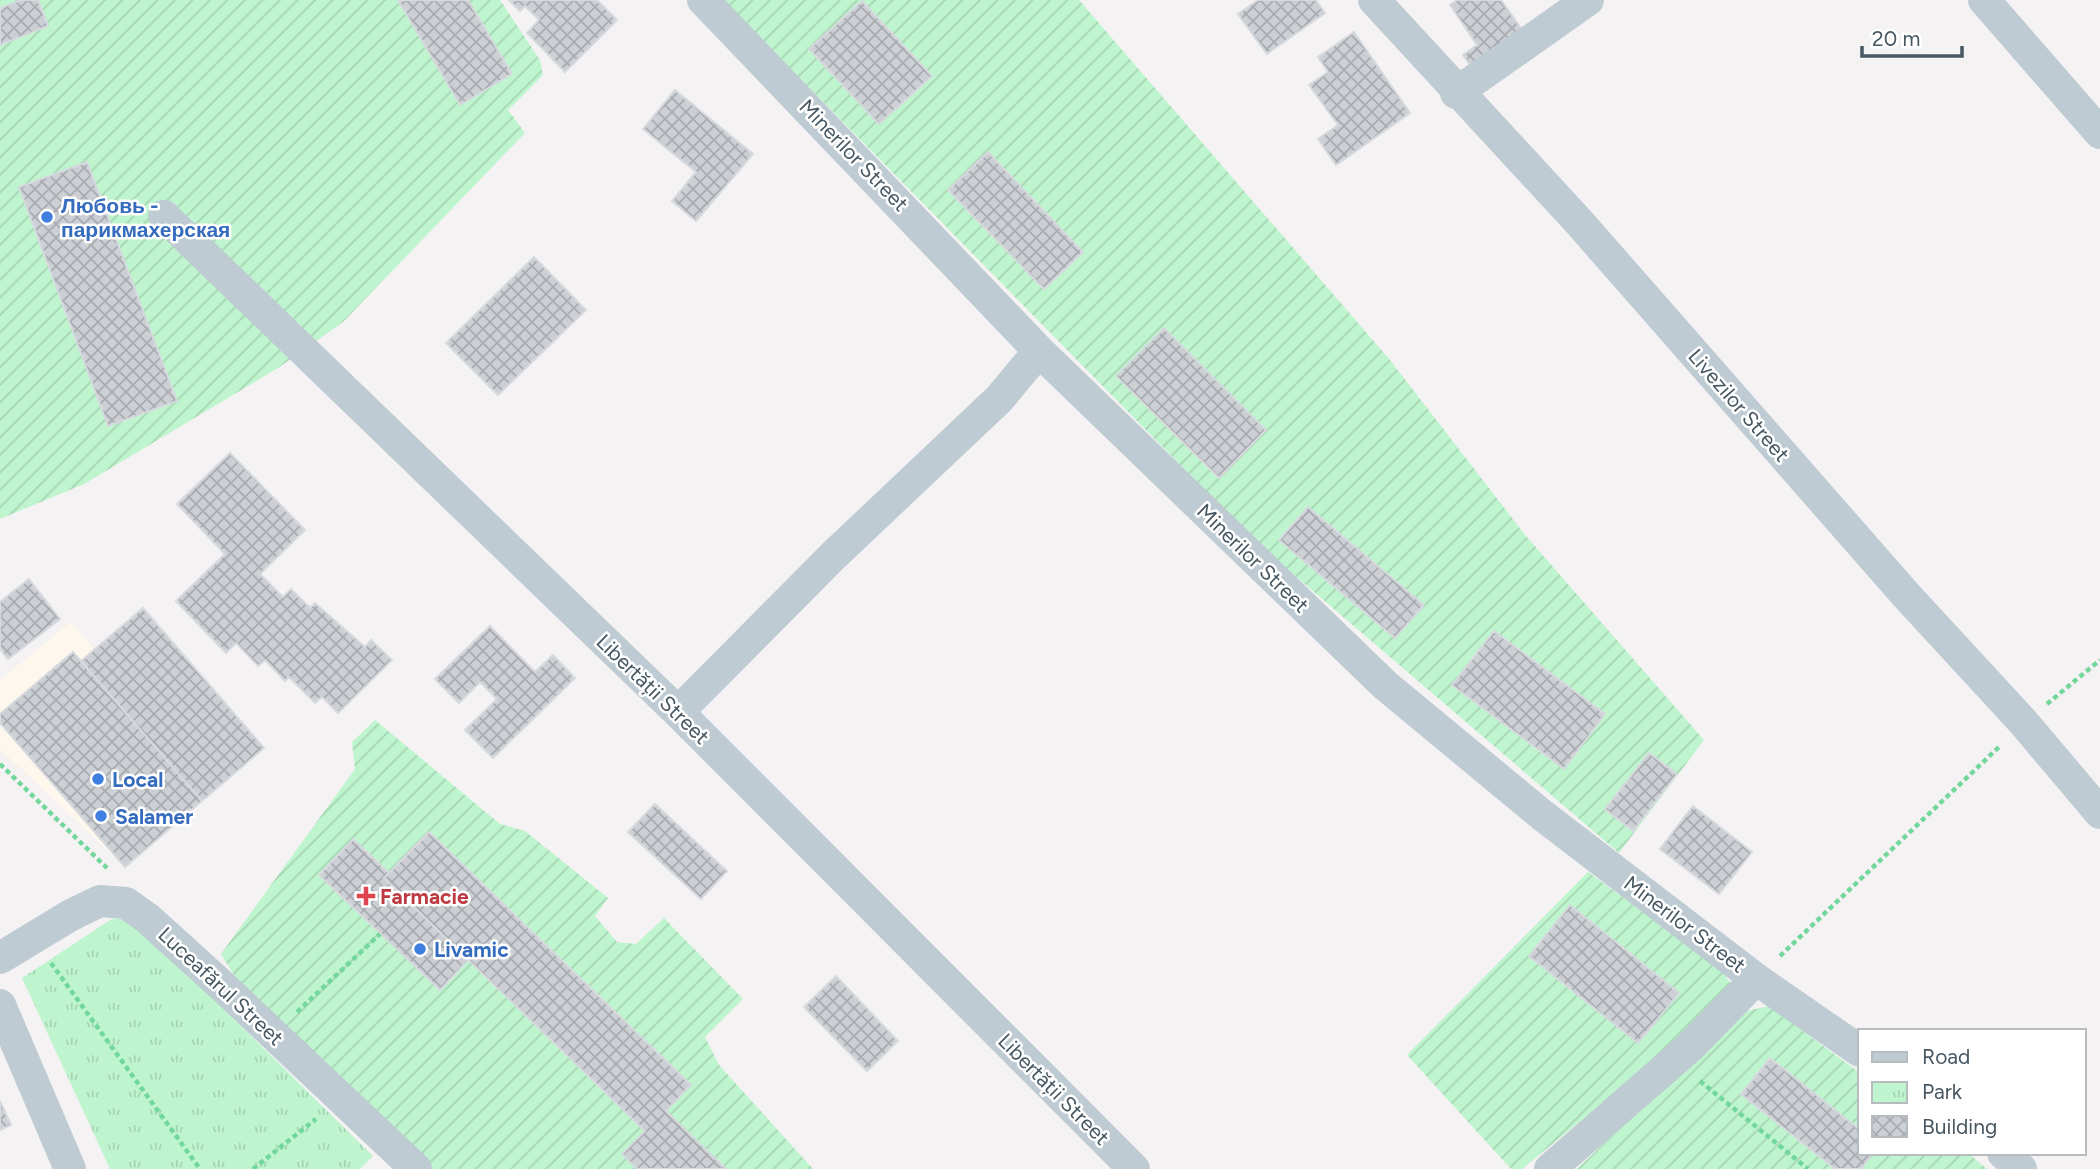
<svg xmlns="http://www.w3.org/2000/svg" width="2100" height="1169" viewBox="0 0 2100 1169" font-family="Figtree,sans-serif">
<style>
.commercial{fill:#fef7ed}
.park{fill:url(#park-tufts)}
.garden{fill:url(#garden-furrows)}
.building{fill:url(#building-cross-hatch);stroke:#d6d9de;stroke-width:2}
.lines{fill:none;stroke-linecap:round;stroke-linejoin:round}
.path{stroke:#72d79b;stroke-width:4.5;stroke-dasharray:5 3.5;stroke-linecap:butt}
.minor{stroke:#bfcbd3;stroke-width:32}
.shop-dot{fill:#3f7fe0;stroke:#fff;stroke-width:2.5}
.health-dot{fill:#e0444e;stroke:#fff;stroke-width:2.5}
.labels{text-anchor:middle;dominant-baseline:central;stroke-width:5;stroke-linejoin:round;paint-order:stroke}
.street-label{font-size:21px;fill:#485862;stroke:#fff}
.shop-label{font-size:21px;font-weight:bold;fill:#366cbe;stroke:#fff;text-anchor:start}
.health-label{font-size:21px;font-weight:bold;fill:#be3a42;stroke:#fff;text-anchor:start}
</style>
<defs>
<pattern id="park-tufts" width="24" height="20" patternUnits="userSpaceOnUse" patternTransform="scale(1.75)"><rect width="24" height="20" fill="#bff5ce"/><path d="M3 7l-1-3M5 7V3M7 7l1-3M15 17l-1-3M17 17v-4M19 17l1-3" fill="none" stroke="#a6d4b3"/></pattern>
<pattern id="garden-furrows" width="10" height="10" patternUnits="userSpaceOnUse" patternTransform="scale(1.75)"><rect width="10" height="10" fill="#bff5ce"/><path d="M-1 1l2-2M0 10L10 0M9 11l2-2" fill="none" stroke="#a6d4b3"/></pattern>
<pattern id="building-cross-hatch" width="8" height="8" patternUnits="userSpaceOnUse" patternTransform="scale(1.75)"><rect width="8" height="8" fill="#ccd0d5"/><path d="M0 0l8 8M0 8l8-8" fill="none" stroke="#a8acb0"/></pattern>
</defs>
<rect width="100%" height="100%" fill="#f5f2f3"/>
<path class="commercial" d="M71,622L94,649L81,661L202,801L125,867L0,749V680Z"/>
<path class="park" d="M128,915L373,1156L360,1169H110L22,978L110,920Z"/>
<path class="garden" d="M0,0H500L540,60L543,75L508,110L525,133L343,322L278,368L84,484L0,519Z
M723,0H1079L1390,360L1526,536L1704,740L1619,853L1258,544Z
M375,720L500,824L525,831L608,898L595,916L617,942L636,944L664,918L743,999L705,1037L719,1065L813,1169H433L240,985L221,954L355,769L352,742Z
M1588,872L1719,967L1731,984L1719,1001L1645,1068L1522,1169H1511L1407,1055Z
M1769,1006L1860,1073V1153H1968L1987,1169H1577L1742,1012Z"/>
<path class="building" d="M21,0H38L48,26L0,45V8Z
M398,0H468L512,74L460,105Z
M509,0H597L617,20L565,72L527,33L539,20L525,6L520,11Z
M1258,0H1316L1325,13L1267,54L1238,14Z
M1457,0H1501L1528,38L1477,75L1463,55L1477,45L1450,5Z
M862,1L932,76L879,124L809,49Z
M1354,32L1410,113L1336,165L1318,139L1338,125L1309,85L1328,72L1318,57Z
M675,90L753,154L696,221L672,201L696,172L643,129Z
M988,152L1083,252L1044,289L948,190Z
M87,162L177,401L108,426L19,187Z
M534,257L586,310L498,395L446,343Z
M1164,328L1266,430L1219,478L1116,376Z
M230,453L305,530L260,574L283,597L291,589L310,608L315,603L365,647L371,640L392,660L338,713L322,697L315,703L289,677L285,681L265,660L258,666L236,643L226,653L176,601L225,554L177,504Z
M1308,507L1424,605L1395,638L1279,540Z
M29,579L60,619L8,659L0,649V602Z
M143,608L264,748L202,801L81,661Z
M490,626L535,672L553,655L575,678L493,758L465,730L497,699L480,682L459,703L435,679Z
M1494,631L1605,714L1564,769L1452,685Z
M73,652L202,801L125,867L0,723V714Z
M1649,753L1677,774L1633,831L1605,809Z
M655,804L727,871L701,899L628,832Z
M1693,806L1752,852L1719,894L1660,849Z
M429,832L691,1085L666,1111L726,1169H637L622,1154L645,1131L384,878Z
M353,839L389,873L384,878L468,960L440,990L319,875Z
M1570,905L1679,993L1638,1043L1529,956Z
M836,976L898,1041L867,1071L804,1007Z
M1770,1058L1860,1130V1153H1873L1861,1169H1835L1741,1094Z
M0,1101L11,1125L0,1130Z"/>
<g class="lines">
<path class="path" d="M2047,704L2100,660
M0,764L107,868
M1780,956L2001,745
M51,963L200,1169
M297,1012L380,934
M1700,1081L1808,1169
M253,1169L316,1119"/>
<path class="minor" d="M703,0L1039,351L1385,685L1542,815L1756,979L1860,1051
M1374,0L1579,222L1906,595L2024,723L2100,813
M1984,0L2100,133
M1456,93L1588,0
M164,216L678,712L1134,1169
M678,712L834,555L999,399L1039,351
M0,958L71,915L100,901L126,903L147,918L219,983L416,1169
M0,1005L70,1169
M2003,1153L2021,1169
M1550,1169L1691,1046L1756,979"/>
</g>
<g class="shop-dot">
<circle cx="47" cy="217" r="7"/>
<circle cx="98" cy="779" r="7"/>
<circle cx="101" cy="816" r="7"/>
<circle cx="420" cy="949" r="7"/>
</g>
<path class="health-dot" d="M362.5 885.5h7v7h7v7h-7v7h-7v-7h-7v-7h7z"/>
<g class="labels">
<g class="street-label">
<text transform="translate(854 155) rotate(46)">Minerilor Street</text>
<text transform="translate(1739 405) rotate(49)">Livezilor Street</text>
<text transform="translate(1253 558) rotate(44)">Minerilor Street</text>
<text transform="translate(653 689) rotate(44)">Libertății Street</text>
<text transform="translate(1685 924) rotate(37)">Minerilor Street</text>
<text transform="translate(221 986) rotate(43)">Luceafărul Street</text>
<text transform="translate(1054 1089) rotate(45)">Libertății Street</text>
</g>
<g class="shop-label">
<text x="61" y="205">Любовь -<tspan x="61" dy="24">парикмахерская</tspan></text>
<text x="112" y="779">Local</text>
<text x="115" y="816">Salamer</text>
<text x="434" y="949">Livamic</text>
</g>
<g class="health-label">
<text x="380" y="896">Farmacie</text>
</g>
</g>
<rect x="1858" y="1029" width="228" height="126" fill="#ffffff" stroke="#b6bcc0" stroke-width="2"/>
<rect x="1872" y="1052" width="35" height="10" fill="#bfcbd3" stroke="#b6bcc0" stroke-width="2"/>
<text x="1922" y="1064" font-size="21" fill="#485862">Road</text>
<rect x="1872" y="1082" width="35" height="21" fill="url(#park-tufts)" stroke="#b6bcc0" stroke-width="2"/>
<text x="1922" y="1099" font-size="21" fill="#485862">Park</text>
<rect x="1872" y="1116" width="35" height="21" fill="url(#building-cross-hatch)" stroke="#b6bcc0" stroke-width="2"/>
<text x="1922" y="1134" font-size="21" fill="#485862">Building</text>
<path d="M1862 46v10h100v-10" fill="none" stroke="#485862" stroke-width="3.5"/>
<text x="1872" y="46" font-size="21" fill="#485862" stroke="#ffffff" stroke-width="5" paint-order="stroke">20 m</text>
</svg>
